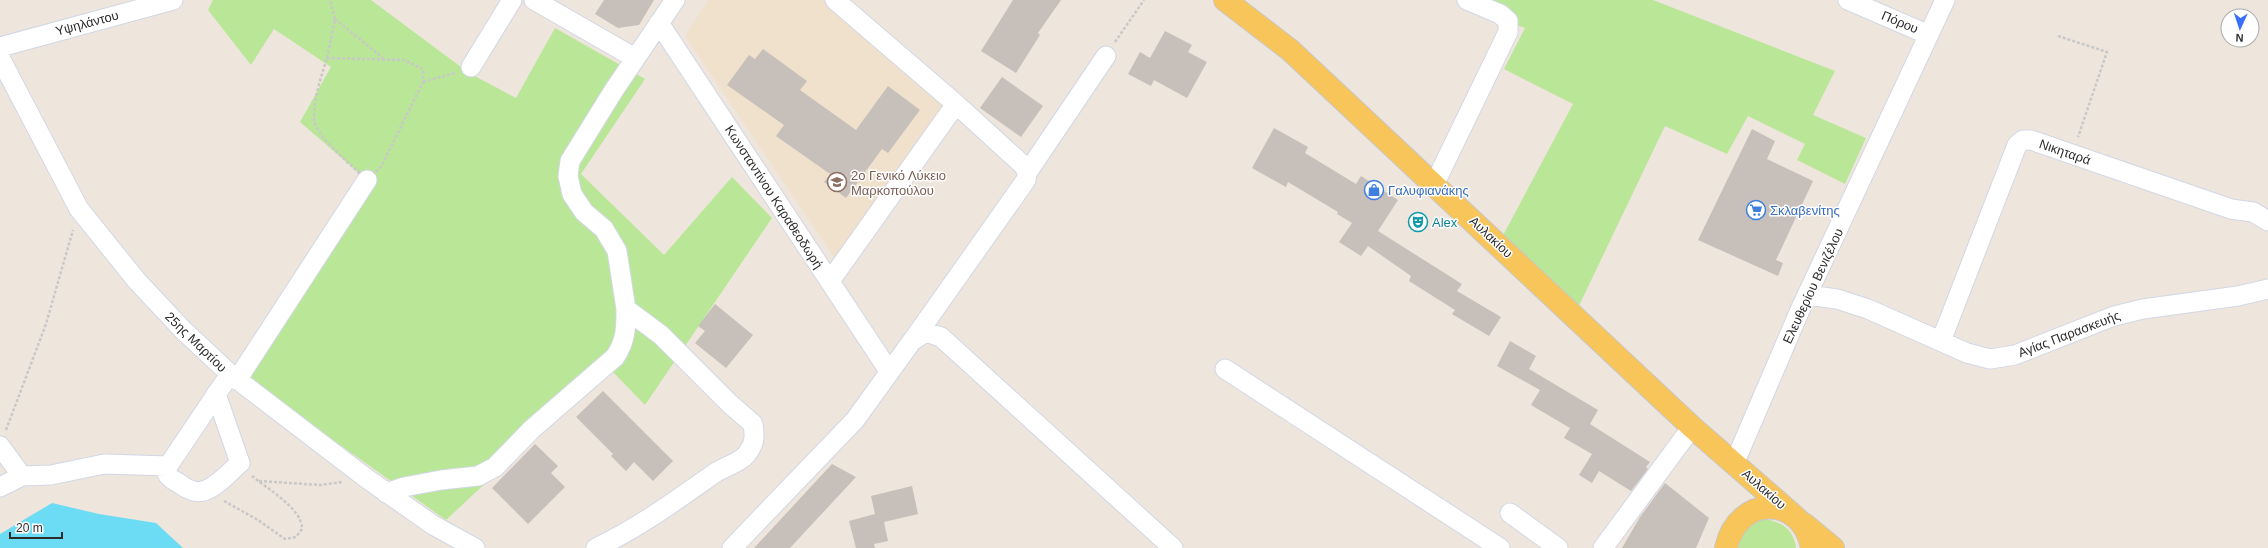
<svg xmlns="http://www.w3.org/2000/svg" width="2268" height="548" viewBox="0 0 2268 548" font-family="Helvetica,sans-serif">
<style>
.education{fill:#f0e1cc}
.green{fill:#b9e797}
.water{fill:#6cdcf4}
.building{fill:#c6bfba}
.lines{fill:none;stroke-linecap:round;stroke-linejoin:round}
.minor-casing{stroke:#d2d7e5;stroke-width:21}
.major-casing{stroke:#c8c8c8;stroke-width:24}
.path{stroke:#c8c8c8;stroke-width:2.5;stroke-dasharray:3 2;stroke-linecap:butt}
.minor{stroke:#fff;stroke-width:19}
.major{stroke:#f7c559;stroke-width:22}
.labels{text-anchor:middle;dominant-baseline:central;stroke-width:3;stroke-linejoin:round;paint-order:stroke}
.street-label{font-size:13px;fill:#2c2c2c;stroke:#fff}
.education-label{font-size:13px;fill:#785e54;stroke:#fff;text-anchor:start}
.shop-label{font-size:13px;fill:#366cbe;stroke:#fff;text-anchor:start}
.culture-label{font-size:13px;fill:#0d838f;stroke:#fff;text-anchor:start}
</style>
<rect width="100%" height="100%" fill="#eee5dd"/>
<path class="education" d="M708,0H822L945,104L836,260L685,36Z"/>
<path class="green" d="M213,0H371L469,73L516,98L555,28L645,79L581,174L664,255L732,177L772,218L645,405L609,368L446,520L247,379L373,185L300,122L331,67L274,29L251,65L208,10Z
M1469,0H1653L1835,71L1813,115L1866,138L1845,184L1797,160L1805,144L1748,116L1727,154L1665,126L1575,314L1500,241L1573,104L1504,69L1525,28L1467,6Z
M1765,519C1782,522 1794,530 1796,548H1736C1742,531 1746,524 1765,519Z"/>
<path class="water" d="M52,503L99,514L156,523L183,548H0V534Z"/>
<path class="building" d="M604,0H654L639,25L618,28L595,14Z
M1013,0H1061L1038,33L1040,35L1016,73L981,51Z
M1165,31L1192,45L1188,52L1207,62L1187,98L1154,80L1151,86L1128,74L1140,52L1150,58Z
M763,49L807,81L800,90L856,130L888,86L920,110L888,153L882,149L846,198L824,182L830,174L776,136L784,125L727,85L749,55L755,59Z
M1002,77L1043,106L1021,137L980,108Z
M1274,128L1308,147L1305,153L1356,184L1361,176L1398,200L1378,231L1462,284L1457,291L1501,317L1489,336L1452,314L1455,310L1409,281L1411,276L1368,246L1361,256L1339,242L1352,223L1337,214L1338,212L1288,182L1286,187L1252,168Z
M1752,129L1775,141L1767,159L1813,181L1776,260L1783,263L1778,276L1698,240Z
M715,304L753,335L726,368L695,343L705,331L698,326Z
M1510,341L1536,356L1529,369L1598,410L1590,424L1650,462L1646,467L1648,469L1631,491L1599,471L1592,483L1579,475L1592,454L1564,438L1570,428L1531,405L1540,390L1497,366Z
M603,391L673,461L653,481L634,462L626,471L611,456L613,454L576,417Z
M535,444L558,466L551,473L565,487L528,524L492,488Z
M832,464L856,477L790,548H754Z
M1665,483L1709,518L1696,548H1622L1640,517Z
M912,486L918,514L884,522L888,541L874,544L875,548H856L849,521L875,514L871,496Z"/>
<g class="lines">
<g class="minor-casing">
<path id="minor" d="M534,0L635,58
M835,0L956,104L1024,166L1027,173L1026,180L913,340
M1848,0L1929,35
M659,23L889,371
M0,47L173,0
M0,58L79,209L137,281L183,330L230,374L366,478L433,525L475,548
M471,67L512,0
M1027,173L1106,56
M1434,185L1508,32V21L1500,14L1467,0
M830,281L956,104
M1808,295L1837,299L1868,309L1967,353L1990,359L2015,355L2114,316L2143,309L2238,296L2268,289
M1941,341L2017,145L2023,140H2031L2231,209L2253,212L2268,221
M1225,369L1500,548
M237,380L367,180
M216,394L240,463C229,472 210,496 194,491C187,490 181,484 175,481C168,477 165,474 168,466L230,374
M0,446L22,476
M1734,464L1800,310L1945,0
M0,487L22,476L51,475L104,464L168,466
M386,493L404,487L441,480L478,476L495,467L532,429L615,357C626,341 626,328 626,309
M1510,513L1558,548
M596,548C640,527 675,501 715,473C724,467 739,463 746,455C755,444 755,437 753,424L730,404L661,335L626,309L617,251L604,229L584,212L572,194L568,176L570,161L614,90L675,0
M732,548L855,420L912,341L926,332L941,337L1173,548
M1603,548L1692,427"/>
</g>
<g class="major-casing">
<path id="major" d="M1225,0L1290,50L1692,427L1793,515
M1804,524L1833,548
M1726,548C1738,494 1802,494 1812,548"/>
</g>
<path class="path" d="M335,19L383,58
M2058,36L2107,52L2078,137
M1115,42L1144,0
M327,58L404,60L423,69V82L381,167L367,180C354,167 314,136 314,118C314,98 321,77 327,58Z
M327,58L335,19L330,0
M423,82L455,73
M6,430L46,324L73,230
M259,481L320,485L342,482
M224,501L258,520L285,539L296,537L302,529C303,509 266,488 252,476"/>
<use href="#minor" class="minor"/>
<use href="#major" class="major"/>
</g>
<defs>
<g id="school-ring" transform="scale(1)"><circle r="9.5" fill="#fff" stroke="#8d6e63" stroke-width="1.5"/><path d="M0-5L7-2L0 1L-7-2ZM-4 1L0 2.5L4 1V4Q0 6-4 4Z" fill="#8d6e63"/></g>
<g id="shop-ring" transform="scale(1)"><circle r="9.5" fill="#fff" stroke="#3f7fe0" stroke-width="1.5"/><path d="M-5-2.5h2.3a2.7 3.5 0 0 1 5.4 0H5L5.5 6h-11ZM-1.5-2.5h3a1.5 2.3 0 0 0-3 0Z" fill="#3f7fe0"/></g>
<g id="supermarket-ring" transform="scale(1)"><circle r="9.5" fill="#fff" stroke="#3f7fe0" stroke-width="1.5"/><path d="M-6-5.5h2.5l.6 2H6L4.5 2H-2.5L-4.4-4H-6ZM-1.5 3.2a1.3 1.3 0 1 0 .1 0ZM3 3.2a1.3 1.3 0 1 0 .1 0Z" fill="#3f7fe0"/></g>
<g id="theatre-ring" transform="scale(1)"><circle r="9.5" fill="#fff" stroke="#0f9aa8" stroke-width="1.5"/><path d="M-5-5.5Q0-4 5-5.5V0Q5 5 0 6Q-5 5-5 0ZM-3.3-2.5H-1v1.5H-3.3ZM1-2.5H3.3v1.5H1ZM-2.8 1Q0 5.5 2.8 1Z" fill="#0f9aa8"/></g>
</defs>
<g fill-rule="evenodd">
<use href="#school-ring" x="837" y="182"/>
<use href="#shop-ring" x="1374" y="190"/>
<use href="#supermarket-ring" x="1756" y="210"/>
<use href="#theatre-ring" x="1418" y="222"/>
</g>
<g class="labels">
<g class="street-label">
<text transform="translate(1900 22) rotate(23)">Πόρου</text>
<text transform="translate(87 23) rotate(-15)">Υψηλάντου</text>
<text transform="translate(2065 152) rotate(19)">Νικηταρά</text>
<text transform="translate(774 197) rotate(57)">Κωνσταντίνου Καραθεοδωρή</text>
<text transform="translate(1491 237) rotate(43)">Αυλακίου</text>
<text transform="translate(1813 286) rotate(-65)">Ελευθερίου Βενιζέλου</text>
<text transform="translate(2069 334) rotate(-21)">Αγίας Παρασκευής</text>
<text transform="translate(196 342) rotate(44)">25ης Μαρτίου</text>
<text transform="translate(1764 489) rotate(41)">Αυλακίου</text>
</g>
<g class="education-label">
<text x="851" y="175">2ο Γενικό Λύκειο<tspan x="851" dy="15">Μαρκοπούλου</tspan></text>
</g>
<g class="shop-label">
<text x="1388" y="190">Γαλυφιανάκης</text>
<text x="1770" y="210">Σκλαβενίτης</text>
</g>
<g class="culture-label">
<text x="1432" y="222">Alex</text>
</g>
</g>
<g transform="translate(2240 28) rotate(183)"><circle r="19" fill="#ffffff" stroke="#ababab"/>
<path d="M0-3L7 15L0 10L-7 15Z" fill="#396fff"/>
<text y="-6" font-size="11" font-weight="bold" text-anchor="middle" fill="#2c2c2c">N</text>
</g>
<path d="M10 532v6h52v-6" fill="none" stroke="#2c2c2c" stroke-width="2"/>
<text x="16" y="532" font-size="12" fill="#2c2c2c" stroke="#ffffff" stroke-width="3" paint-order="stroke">20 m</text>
</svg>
